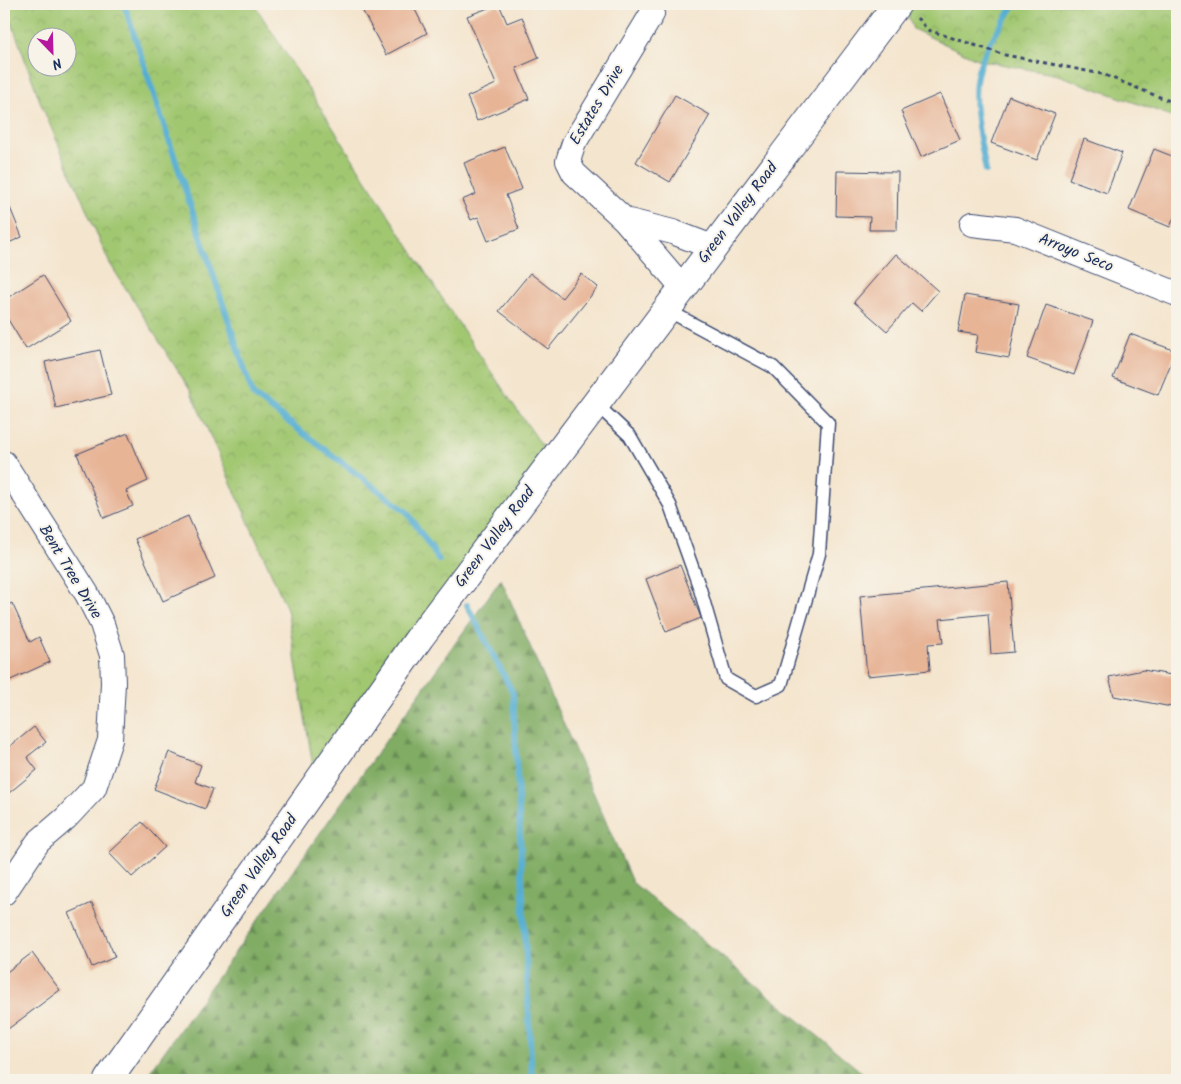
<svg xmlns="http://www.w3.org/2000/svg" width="1181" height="1084" viewBox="0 0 1181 1084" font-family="Kalam,sans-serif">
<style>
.forest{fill:url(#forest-firs);stroke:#4e6e60}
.park{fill:url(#park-crowns);stroke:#5e7b68;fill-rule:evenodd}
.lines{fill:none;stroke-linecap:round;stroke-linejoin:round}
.stream{stroke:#55aed2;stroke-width:6}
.building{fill:#e7b496}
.service-casing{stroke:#3c4a6f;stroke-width:15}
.minor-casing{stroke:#3c4a6f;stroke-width:26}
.tertiary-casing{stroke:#3c4a6f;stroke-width:30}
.path{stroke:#3c4a6f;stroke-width:3;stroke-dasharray:4 4;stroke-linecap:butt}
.service{stroke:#fff;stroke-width:12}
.minor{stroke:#fff;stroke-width:24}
.tertiary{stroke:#fff;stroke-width:28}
.labels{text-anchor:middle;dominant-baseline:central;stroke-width:4;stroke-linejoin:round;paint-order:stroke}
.street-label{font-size:16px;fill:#1b2f5e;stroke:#f7f3e8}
</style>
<defs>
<pattern id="forest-firs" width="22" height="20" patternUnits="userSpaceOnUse" patternTransform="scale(1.25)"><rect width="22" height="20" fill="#80ac63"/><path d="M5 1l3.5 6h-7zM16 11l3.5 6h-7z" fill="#688c55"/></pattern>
<pattern id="park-crowns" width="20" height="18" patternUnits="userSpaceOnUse" patternTransform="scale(1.25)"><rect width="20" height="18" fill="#a1c771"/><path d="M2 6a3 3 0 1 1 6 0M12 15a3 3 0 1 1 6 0" fill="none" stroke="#8aab64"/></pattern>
</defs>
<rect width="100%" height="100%" fill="#f7f3e8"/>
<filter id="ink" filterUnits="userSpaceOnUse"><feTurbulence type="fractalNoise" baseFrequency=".02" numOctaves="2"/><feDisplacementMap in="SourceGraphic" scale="10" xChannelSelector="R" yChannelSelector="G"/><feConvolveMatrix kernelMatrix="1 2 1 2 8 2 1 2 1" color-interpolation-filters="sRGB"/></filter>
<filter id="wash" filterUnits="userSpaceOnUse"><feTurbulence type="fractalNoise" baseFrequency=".0096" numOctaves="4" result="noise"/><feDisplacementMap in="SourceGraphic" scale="20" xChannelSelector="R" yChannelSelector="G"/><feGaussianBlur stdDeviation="1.12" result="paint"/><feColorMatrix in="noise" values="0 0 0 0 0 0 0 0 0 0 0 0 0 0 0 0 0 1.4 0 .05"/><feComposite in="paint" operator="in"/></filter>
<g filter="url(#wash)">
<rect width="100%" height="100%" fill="#f4e5ce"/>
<path class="forest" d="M501,579L632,882L871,1080H144Z"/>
<path class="park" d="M5,4H254C353,157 447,313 553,461L316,784L287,609L190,390L109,262L41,104ZM38,38H68V68H38Z
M903,4H1177V118L1058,75L979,60L913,29Z"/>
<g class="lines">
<path class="stream" d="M124,4L253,395L407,512L439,560
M986,171C981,143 971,103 977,75C983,49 1001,26 1015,4
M467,605L513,693L532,1080"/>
</g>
<g id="blocks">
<path class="building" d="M359,4H412L427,33L386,55Z
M499,4L507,23L522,17L539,58L516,68L529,99L477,121L467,97L496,84L467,16Z
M940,94L960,140L921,157L901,111Z
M675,95L710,115L670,182L636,162Z
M1009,96L1055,114L1037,160L991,143Z
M1084,139L1122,153L1107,193L1069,179Z
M505,147L522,189L506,195L519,229L488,241L478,217L471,220L462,200L476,194L464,163Z
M1154,149L1177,158V210L1170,227L1129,210Z
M837,171L898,172L897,230H869L870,217L836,216Z
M4,193L22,237L4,245Z
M896,254L938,291L921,311L912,303L887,331L854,302Z
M530,273L562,298L581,274L598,287L548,349L499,311Z
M43,275L71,321L26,349L4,313V300Z
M965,295L1019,304L1009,358L975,352L978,335L958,332Z
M1046,305L1093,321L1074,375L1027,358Z
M1130,334L1176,351L1158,395L1113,378Z
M100,350L111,395L56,408L45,362Z
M128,433L148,481L126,491L133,506L104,518L77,454Z
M188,516L215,578L163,601L135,539Z
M680,565L701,618L666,632L646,579Z
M1008,582L1014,652L991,654L988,614L940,619L943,643L928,644L930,670L867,676L860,596Z
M12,603L30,642L39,637L50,662L6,682L4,676V607Z
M1143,670L1177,676V708L1114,696L1109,677Z
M34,727L46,742L27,757L37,770L4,797V751Z
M169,752L201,765L195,782L213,789L205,809L154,789Z
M142,822L165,847L132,877L109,853Z
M92,903L115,957L92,967L69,913Z
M32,953L60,990L4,1032V974Z"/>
</g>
</g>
<g filter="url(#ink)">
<use href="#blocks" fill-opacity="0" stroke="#3c4a6f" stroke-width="1"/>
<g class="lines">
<g class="service-casing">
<path id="service" d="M596,404L630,436L670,505L700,589L726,679L756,696L781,685L819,554L828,423L773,367L667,310"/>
</g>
<g class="minor-casing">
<path id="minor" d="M653,4L652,14L574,143L568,161L574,173L625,220L683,288
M625,220L673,232L712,247
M972,224L1015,229L1177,294
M4,463L87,594L102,624L112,655L113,683L110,740L94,788L66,818L38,842L4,893"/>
</g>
<g class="tertiary-casing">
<path id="tertiary" d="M108,1080L420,637L897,4"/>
</g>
<path class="path" d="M917,18L928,30L1005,55L1102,74L1177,104"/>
<use href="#service" class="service"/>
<use href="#minor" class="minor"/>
<use href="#tertiary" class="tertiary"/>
</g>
</g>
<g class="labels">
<g class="street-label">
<text transform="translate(597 105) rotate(-59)">Estates Drive</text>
<text transform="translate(738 213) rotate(-53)">Green Valley Road</text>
<text transform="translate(1076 253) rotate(22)">Arroyo Seco</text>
<text transform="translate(495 537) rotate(-53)">Green Valley Road</text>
<text transform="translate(70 572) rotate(59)">Bent Tree Drive</text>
<text transform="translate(259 866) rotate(-55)">Green Valley Road</text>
</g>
</g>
<rect width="1181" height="1084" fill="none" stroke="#f7f3e8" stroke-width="20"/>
<g transform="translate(52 52) rotate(157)"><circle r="24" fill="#f7f3e8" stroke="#9fa5b1"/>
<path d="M0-4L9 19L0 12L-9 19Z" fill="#b5179e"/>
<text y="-8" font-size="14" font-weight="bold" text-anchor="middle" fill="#1b2f5e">N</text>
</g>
</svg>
